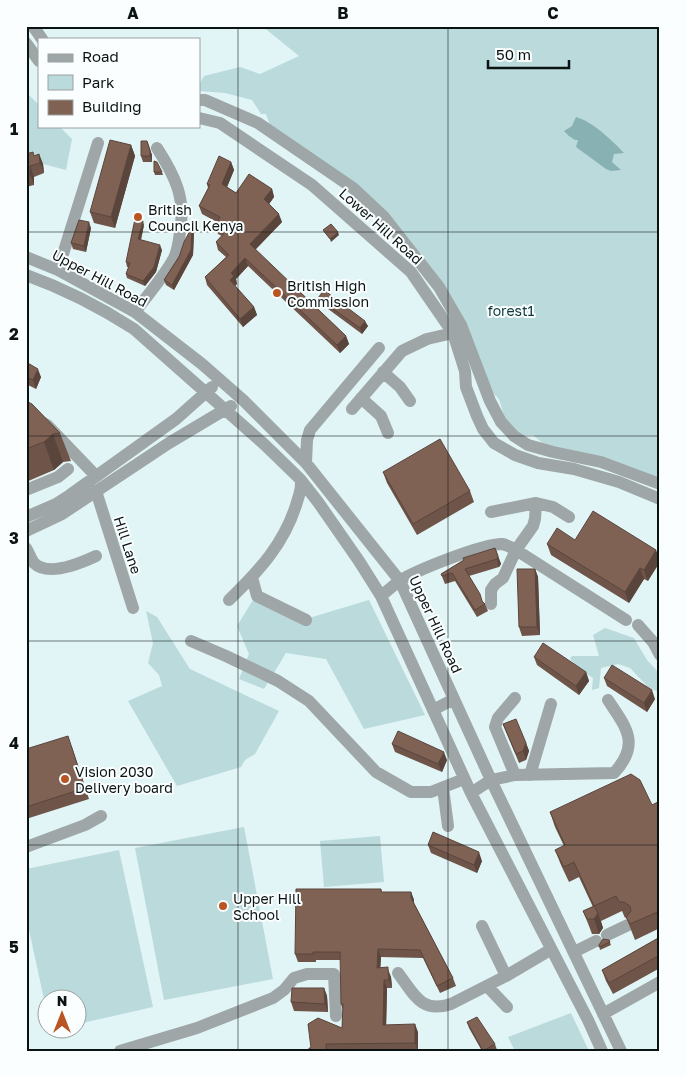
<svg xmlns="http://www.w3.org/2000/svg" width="686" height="1077" viewBox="0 0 686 1077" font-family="'Golos Text',sans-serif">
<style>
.green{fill:#bbdadc}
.water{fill:#88b1b4}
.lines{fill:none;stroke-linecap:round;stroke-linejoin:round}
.minor{stroke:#9ea6a7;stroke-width:12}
.wall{fill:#6e5449}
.shaded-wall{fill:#5a453c}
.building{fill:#806255;stroke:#5a453c}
.grid{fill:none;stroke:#0c1313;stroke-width:1;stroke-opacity:0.55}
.poi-dot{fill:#b95423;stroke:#fafefe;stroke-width:2}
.labels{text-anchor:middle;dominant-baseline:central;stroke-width:4;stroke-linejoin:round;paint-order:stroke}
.poi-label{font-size:14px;fill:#0c1313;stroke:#fafefe;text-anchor:start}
.street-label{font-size:14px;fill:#0c1313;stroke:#fafefe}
.park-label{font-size:14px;fill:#0f383b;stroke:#fafefe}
.neatline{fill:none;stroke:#0c1313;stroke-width:2}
.grid-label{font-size:16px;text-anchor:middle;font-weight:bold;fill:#0c1313}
</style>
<rect width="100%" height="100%" fill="#e1f4f6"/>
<path class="green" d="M262,26H660V486L546,446L533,435H522L507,426L499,399L487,387L458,317L384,217L273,133L266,114H261L252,100L225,93L199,91V85L204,76L240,67L260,74L299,56Z
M26,92L39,105V126H59L72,139L66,170L43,164L38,166H26Z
M253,600L309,618L369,600L425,715L364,729L326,659L286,653L264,689L239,679L249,654L237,626Z
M146,611L157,617L190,669L279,711L255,754L245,760L241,767L177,786L128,701L162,686L159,675L148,663L153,643Z
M605,628L634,638L647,660L660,674V693L648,687L630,668L618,664L601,668L599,688L592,690L593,678L578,668L570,659L572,656H599L593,635Z
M244,827L273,979L164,1000L135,848Z
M380,836L384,882L324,887L320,841Z
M119,850L153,1007L78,1024V1000H48L47,1013L26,916V869Z
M571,1013L589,1051H515L508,1037Z"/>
<path class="water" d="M576,117C592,121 613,141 624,153L614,154L612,162L621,170L611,171L606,169L576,147L578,140H575L569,136L564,131L572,126Z"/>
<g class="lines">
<path class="minor" d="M33,26L42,39
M26,43L39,61
M199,100H205L258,123L353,188L384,217L439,287L461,325L490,401L501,422L514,436L528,445L553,452L601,462L660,484
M199,118L220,123L312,185L411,272L453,333L465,371L466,387L477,416L483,429L494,443L515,455L538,463L574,469L619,482L660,499
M26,257L58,270L135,312L202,364L243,400L306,463L400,581L491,780L621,1051
M58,270L98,143
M26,275C65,289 100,307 134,329L265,445L300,479L318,502L359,561L381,596L471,793L588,1020L602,1051
M135,312C147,296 165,275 174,258C178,250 179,240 180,232C186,198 175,176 157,148
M383,372L400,387L410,401
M361,398L381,416L388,433
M352,409L402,351L427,339L453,333
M26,414L47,425L96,476
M306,463L307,440L310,430L379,348
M26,490L58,477L68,469
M96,491L133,608
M491,512L536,503
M26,517L56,504L70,495L176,419L212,387
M26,531L62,514L169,443L231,406
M26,548C29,553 31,559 34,563C48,577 81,563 96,556
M252,577L257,596L306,620
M381,596C387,591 393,586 399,581C417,570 482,544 502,544C507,545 511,547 516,550L626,620
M229,600C259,571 285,543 297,502C299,495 303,486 300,479
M491,604V590L495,584L503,578L516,550L533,526L535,519L536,503L553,507L569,517
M638,625L653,642L660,655
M191,641L226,656L278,681L309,701L376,772L411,792H431L464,779
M433,710L454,699
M515,775L495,727L498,718L515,698
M530,775L551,704
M443,788L448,826
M471,793L491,780L515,775L614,773C641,744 626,727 608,700
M26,847L85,825L101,816
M482,926L506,976
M607,935L628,925
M574,952L596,941
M398,973C414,994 421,1014 451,1004L506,976L550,950
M487,986L507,1007
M603,1014L660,982
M120,1051L197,1028L273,998L284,990L294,978L307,974H334L336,1016"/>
</g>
<path class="wall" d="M147,141L152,155V162H143L141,156Z
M131,145L135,156L115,228L94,223L90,212Z
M26,154L34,156L39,154L43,164L44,173L34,177V185L26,187Z
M231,162L234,170L227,187L236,193L272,189L274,197L269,204L282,222L255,250L346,336L349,344L340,353L248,266L236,279L237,284L235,286L254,307L257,315L243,327L207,285L205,277L226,257L218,250L216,242L222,236L218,234L215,226L217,222L202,214L199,206L208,188L207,184Z
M154,172H162L163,175H155Z
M144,225L141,240L162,250L156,272L145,286L127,278L126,274L129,267H127L126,262Z
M91,228L86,252L73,249L71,243Z
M194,232L193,255L174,290L166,285L164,280Z
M318,298L368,326L362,334L320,303Z
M26,362L41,377L36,389L26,384Z
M26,401L60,433L71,461L63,462L54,470L26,482Z
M383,472L470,491L474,502L417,535L387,483Z
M547,544L656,550L648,581L644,579L629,603L551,555Z
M495,548L501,564L499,567L469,576L483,602L485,604L488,611L477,617L455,581L445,584L441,574L464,560Z
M535,569L538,577L540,635L522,636L519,627Z
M534,657L586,672L589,681L579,695L537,665Z
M604,678L655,699L647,712L607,686Z
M503,724L526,743L529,751L526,760L519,763Z
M392,744L447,760L442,772L395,752Z
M72,747L89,799L26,819V749Z
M660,801V928L635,940L626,917L625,918L622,911L601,921L603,928L599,934H592L589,926L583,911L593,907L579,877L569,882L561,865L555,850L564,846L555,827L550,812L652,805Z
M428,845L482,861L477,873L431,853Z
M381,889L382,892H411L414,900V903L453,978L456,986L440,993L423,958L381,957L380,968L391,977L392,988H387L386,1025L418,1032V1051H309L342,1028L343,1010L341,1004V960H316V962H298L295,954Z
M660,937V968L613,994L606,981L602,970Z
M609,940L611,945L600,950L599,945Z
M324,988L327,996L328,1012L294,1011L291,1002Z
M467,1022L495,1044L497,1050L495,1051H482L469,1028Z"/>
<path class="shaded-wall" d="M131,145L135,156L115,228L111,217Z
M150,150L152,155V162L150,156Z
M39,154L43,164L44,173L40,163Z
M231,162L234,170L225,192L222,184Z
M30,166L34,177V185L30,174Z
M272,189L274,197L267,207L264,199Z
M279,214L282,222L253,252L250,244Z
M143,221L144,225L140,243L138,239Z
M89,222L91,228L86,252L84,246Z
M192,227L194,232L193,255L174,290L172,285Z
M338,232L339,235L331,242L330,239Z
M160,245L162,250L156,272L145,286L143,281Z
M245,258L248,266L236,279L237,284L233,288L230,280L231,273Z
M254,307L257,315L243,327L240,319Z
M365,321L368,326L362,334L360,328Z
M346,336L349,344L340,353L337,345Z
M38,369L41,377L36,389L33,380Z
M53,434L63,462L54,470L44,442Z
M495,548L501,564L499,567L497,559Z
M656,550L660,559V562L648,581L644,570Z
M640,568L644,579L629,603L625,592Z
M535,569L538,577L540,635L537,627Z
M586,672L589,681L579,695L576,686Z
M652,690L655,699L647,712L644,703Z
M526,743L529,751L526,760L523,751Z
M444,752L447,760L442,772L438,764Z
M479,852L482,861L477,873L474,865Z
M411,892L414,900V906L411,898Z
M598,913L603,928L599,934L594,919Z
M378,949L381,957L380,976L377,968Z
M388,969L391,977L392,988L389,980Z
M384,980L387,988L386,1033L383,1025Z
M324,988L327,996L328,1012L325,1004Z
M415,1024L418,1032V1051L415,1043Z"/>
<path class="building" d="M110,140L131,145L111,217L90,212Z
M141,141H147L150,150V156H141Z
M33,152L34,156L39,154L40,163L30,166V174L26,175V154Z
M219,156L231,162L222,184L236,193L249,174L272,189L264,199L279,214L250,244L346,336L337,345L245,258L231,273L234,276L230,280L254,307L240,319L205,277L229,255L216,242L226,231L215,226L220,217L199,206L210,185L207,184Z
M154,161L157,162L162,172H154Z
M135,219L143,221L138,239L160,245L154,267L143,281L126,274L130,263L126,262Z
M79,220L89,222L84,246L71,243Z
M331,224L338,232L330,239L323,230Z
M192,227L191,250L172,285L164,280L179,257L184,242Z
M324,290L365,321L360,328L318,298Z
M26,362L38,369L33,380L26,377Z
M26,401L32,404L60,433L53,434L44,442L26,449Z
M440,439L470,491L413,524L383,472Z
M593,511L656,550L644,570L640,568L625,592L547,544L557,528L575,540Z
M495,548L498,556L497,559L465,569L480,594L482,601L485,604L475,610L452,573L442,576L441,574L464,560L463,558Z
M517,569H535L537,627H519Z
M543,643L586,672L576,686L534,657Z
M612,665L652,690L644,703L604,678Z
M516,719L526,743L523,751L516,754L503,724Z
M398,731L444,752L438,764L392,744Z
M68,736L85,788L26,807V749Z
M631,774L640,780L652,805L660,801V911L630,924L626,917L631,911L630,906L624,902H619L616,896L594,906L598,913L594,919H587L583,911L594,906L574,862L564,867L555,850L565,845L550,812Z
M433,832L479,852L474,865L428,845Z
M296,889H381V892H411V898L453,978L437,986L420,950L378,949L377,968L388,967V969L389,980H384L383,1025L415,1024V1043L326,1044V1051H309V1048H311L308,1024L318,1018L342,1028L343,1004H341L340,952H313V954H295Z
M660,937V955L609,983L602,970Z
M603,939L609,940L610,942L599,947V945Z
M292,988H324L325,1004L291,1002Z
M477,1017L495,1044L483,1051L467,1022Z"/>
<path class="grid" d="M238,26V1051M448,26V1051M26,232H660M26,436H660M26,641H660M26,845H660"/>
<g class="poi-dot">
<circle cx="138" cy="217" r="5"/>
<circle cx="277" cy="293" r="5"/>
<circle cx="65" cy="779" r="5"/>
<circle cx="223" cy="906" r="5"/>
</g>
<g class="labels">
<g class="poi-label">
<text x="148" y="209">British<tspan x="148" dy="16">Council Kenya</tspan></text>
<text x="287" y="285">British High<tspan x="287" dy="16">Commission</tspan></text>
<text x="75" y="771">Vision 2030<tspan x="75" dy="16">Delivery board</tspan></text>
<text x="233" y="898">Upper Hill<tspan x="233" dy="16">School</tspan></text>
</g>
<g class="street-label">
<text transform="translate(381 226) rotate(42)">Lower Hill Road</text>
<text transform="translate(100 278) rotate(28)">Upper Hill Road</text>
<text transform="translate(128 545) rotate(72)">Hill Lane</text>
<text transform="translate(436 624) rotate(65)">Upper Hill Road</text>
</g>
<g class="park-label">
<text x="511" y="310">forest1</text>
</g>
</g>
<rect width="686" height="1077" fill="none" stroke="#fafefe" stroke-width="55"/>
<rect x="38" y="38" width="162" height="90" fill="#fafefe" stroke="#9ba0a0"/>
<rect x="48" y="54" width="25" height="8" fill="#9ea6a7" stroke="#9ba0a0"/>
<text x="82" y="62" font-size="15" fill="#0c1313">Road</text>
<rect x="48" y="75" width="25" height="15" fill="#bbdadc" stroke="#9ba0a0"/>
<text x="82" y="88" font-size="15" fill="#0c1313">Park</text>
<rect x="48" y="100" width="25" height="15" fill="#806255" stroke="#9ba0a0"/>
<text x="82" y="112" font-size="15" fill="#0c1313">Building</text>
<g transform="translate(62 1014)"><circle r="24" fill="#fafefe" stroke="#9ba0a0"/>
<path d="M0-4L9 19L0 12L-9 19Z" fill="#b95423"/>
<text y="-8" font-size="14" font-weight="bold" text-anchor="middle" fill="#0c1313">N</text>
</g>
<path d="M488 60v8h81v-8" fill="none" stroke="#0c1313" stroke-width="2.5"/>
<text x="496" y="60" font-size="15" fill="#0c1313" stroke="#fafefe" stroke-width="4" paint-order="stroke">50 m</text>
<rect x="28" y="28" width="630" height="1022" class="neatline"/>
<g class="grid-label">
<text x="133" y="19">A</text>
<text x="343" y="19">B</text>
<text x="553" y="19">C</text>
<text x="14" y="135">1</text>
<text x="14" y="340">2</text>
<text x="14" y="544">3</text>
<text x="14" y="749">4</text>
<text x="14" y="953">5</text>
</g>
</svg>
